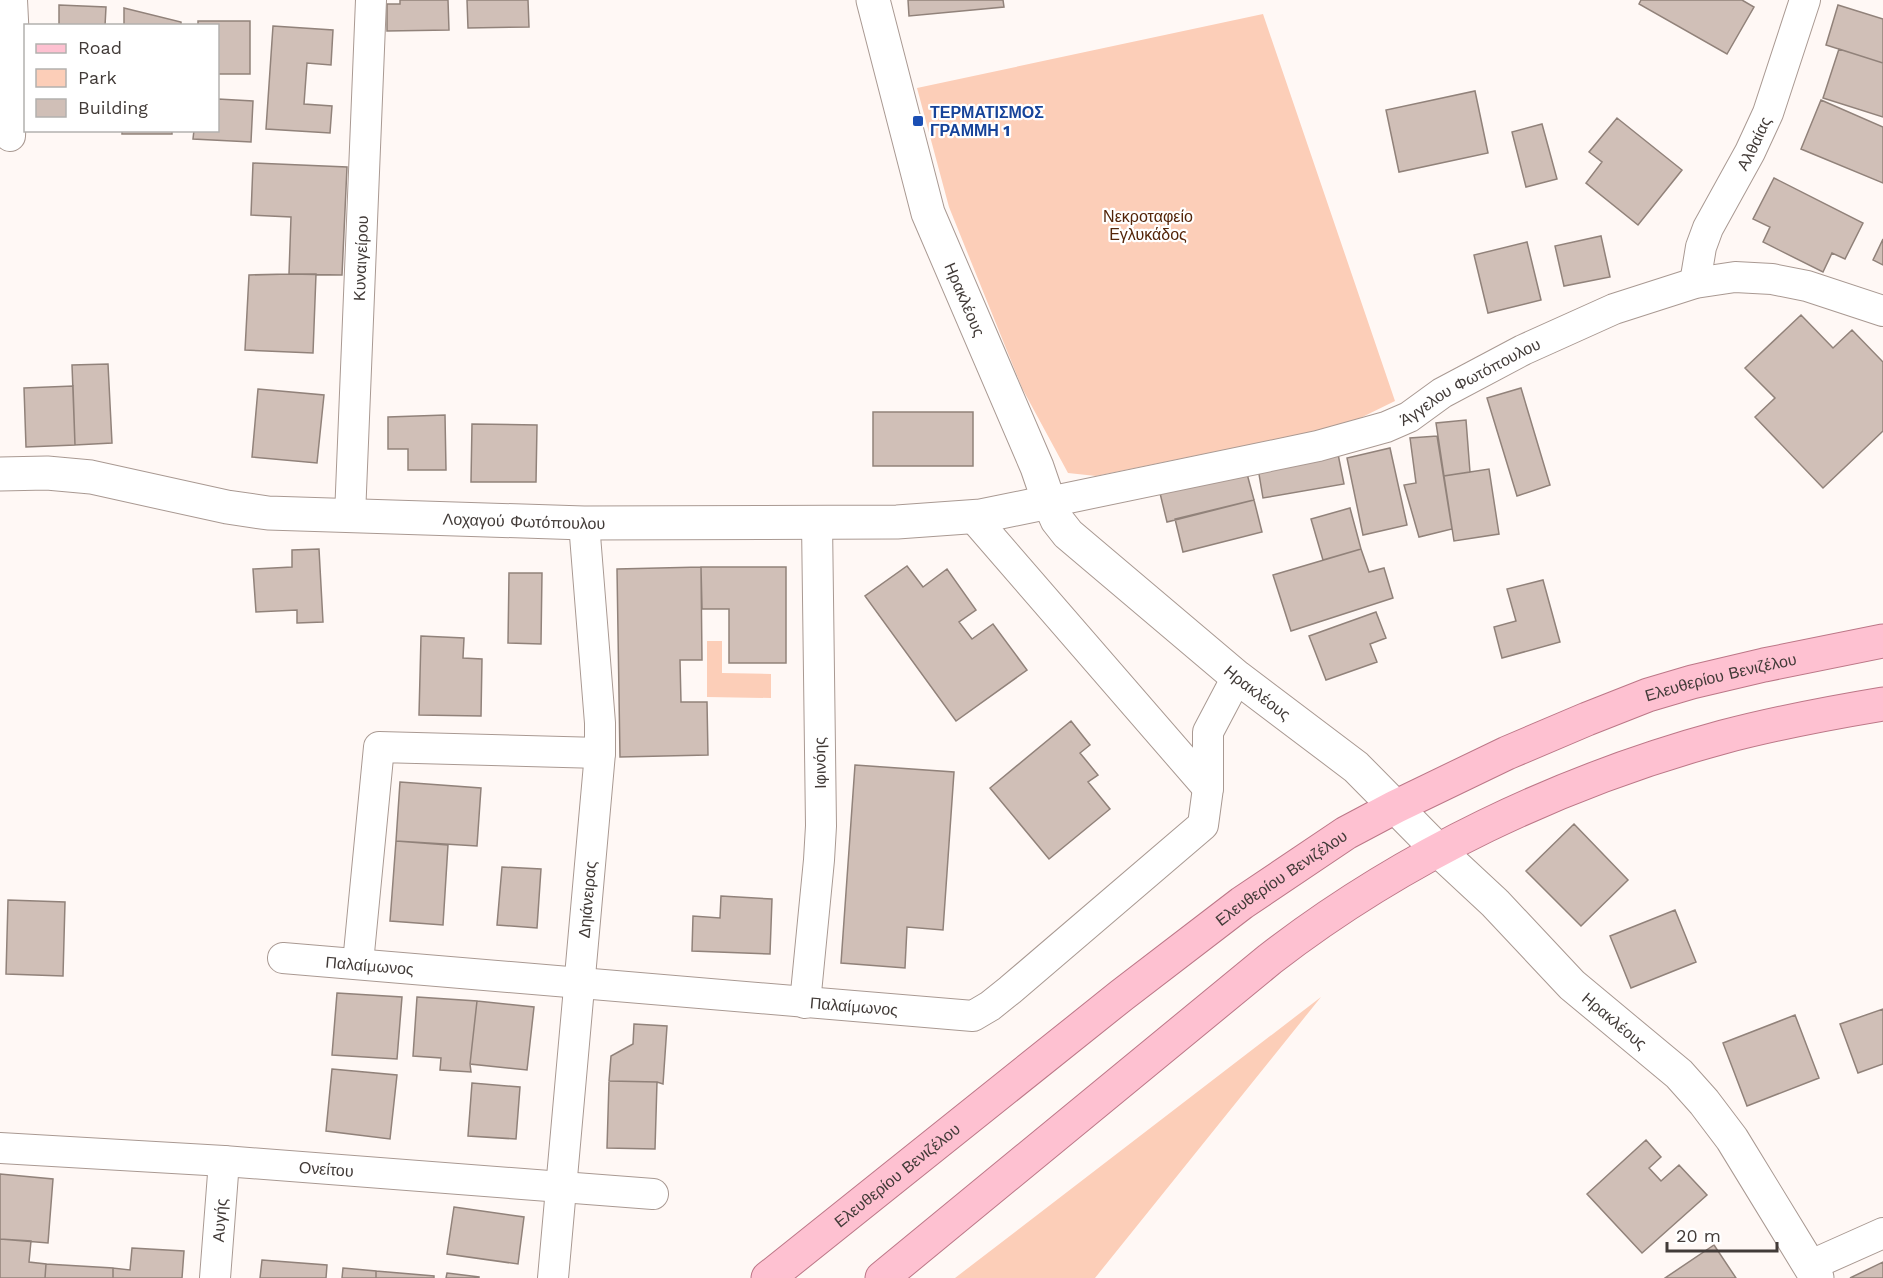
<svg xmlns="http://www.w3.org/2000/svg" width="1883" height="1278" viewBox="0 0 1883 1278" font-family="'Work Sans',sans-serif">
<style>
.green{fill:#fcceb8}
.building{fill:#d0bfb7;stroke:#91827a;stroke-width:1.5}
.lines{fill:none;stroke-linecap:round;stroke-linejoin:round}
.street-casing{stroke:#a99992;stroke-width:32}
.secondary-casing{stroke:#a99992;stroke-width:35}
.primary-casing{stroke:#bc7787;stroke-width:35}
.street{stroke:#fff;stroke-width:30}
.secondary{stroke:#fff;stroke-width:33}
.primary{stroke:#fec1d1;stroke-width:33}
.transit-dot{fill:#1a4fb4;stroke:#fff;stroke-width:2}
.labels{text-anchor:middle;dominant-baseline:central;stroke-width:4.5;stroke-linejoin:round;paint-order:stroke}
.transit-label{font-size:16px;font-weight:bold;fill:#164399;stroke:#fff;text-anchor:start}
.street-label{font-size:16px;fill:#423b38;stroke:#fff}
.park-label{font-size:16px;fill:#542509;stroke:#fff}
</style>
<rect width="100%" height="100%" fill="#fff8f5"/>
<path class="green" d="M1263,14L1395,401L1346,425L1096,476L1068,473L1022,388L949,207L917,88Z
M707,641H722V673L771,674V698L707,697Z
M1321,997L1095,1278H955Z"/>
<path class="building" d="M400,0H448L449,30L387,31V4H400Z
M467,0H528L529,27L468,28Z
M908,0H1003L1004,7L909,16Z
M1641,0H1742L1754,7L1727,54L1639,4Z
M59,5L106,7L105,26H59Z
M1838,5L1883,19V63L1826,45Z
M124,8L181,22V26H124Z
M198,21H250V74H218V26H198Z
M273,26L333,30L331,65L307,63L304,104L332,106L330,133L266,129Z
M1839,49L1883,63V117L1823,98Z
M1475,91L1488,153L1399,172L1386,110Z
M218,99L253,101L251,142L193,139L194,130H218Z
M1821,100L1883,127V183L1801,149Z
M1617,118L1682,170L1638,225L1586,183L1602,162L1589,152Z
M1542,124L1557,179L1526,187L1512,132Z
M122,130H172V134H122Z
M253,163L347,167L342,275L289,274L291,217L251,215Z
M1774,178L1863,223L1845,259L1832,253L1823,272L1763,242L1770,227L1753,219Z
M1601,236L1610,277L1564,286L1555,246Z
M1883,239V265L1873,260Z
M1527,242L1541,300L1488,313L1474,255Z
M289,274H316L313,353L245,350L249,275Z
M1801,315L1833,348L1852,330L1883,362V431L1823,488L1755,417L1775,398L1745,368Z
M108,364L112,443L75,445L72,365Z
M73,386L75,445L26,447L24,388Z
M1521,388L1550,485L1517,496L1487,398Z
M258,389L324,395L317,463L252,457Z
M873,412H973V466H873Z
M445,415L446,470H408V449H388V417Z
M1466,420L1470,472L1444,476L1436,423Z
M472,424L537,425L536,482H471Z
M1437,436L1452,529L1419,537L1404,485L1416,483L1410,438Z
M1390,448L1407,525L1363,535L1347,458Z
M1338,454L1344,484L1263,498L1258,468Z
M1489,469L1499,534L1454,541L1444,476Z
M1246,470L1254,500L1167,522L1159,489Z
M1254,500L1262,532L1183,552L1175,519Z
M1350,508L1361,549L1323,560L1311,519Z
M319,549L323,622L297,623V610L256,612L253,569L292,567V550Z
M1361,549L1369,572L1384,568L1393,598L1291,631L1273,575Z
M907,566L923,587L947,569L976,610L959,622L972,639L993,624L1027,670L956,721L865,596Z
M701,567L702,660H680L681,702H707L708,755L620,757L617,569Z
M701,567H786V663H729V609H702Z
M509,573H542L541,644L508,643Z
M1543,580L1560,642L1502,658L1494,627L1516,621L1507,589Z
M1376,612L1386,638L1370,644L1377,662L1326,680L1309,636Z
M421,636L464,638L463,658L482,659L481,716L419,715Z
M1071,721L1090,745L1080,753L1098,775L1088,782L1110,809L1049,859L990,788Z
M855,765L954,772L943,930L907,927L905,968L841,963Z
M400,782L481,788L477,846L396,841Z
M1574,824L1628,880L1581,926L1526,871Z
M396,841L448,845L443,925L390,921Z
M502,867L541,869L537,928L497,925Z
M721,896L772,899L770,954L692,951L693,916L720,918Z
M8,900L65,902L63,976L6,974Z
M1675,910L1696,962L1631,988L1610,936Z
M337,993L402,997L397,1059L332,1055Z
M417,997L477,1001L470,1064L471,1072L440,1070L441,1058L413,1056Z
M477,1001L534,1007L527,1070L470,1064Z
M1883,1009V1064L1858,1073L1840,1024Z
M1795,1015L1819,1078L1747,1106L1723,1043Z
M634,1024L667,1026L663,1084L657,1082L609,1081L611,1056L633,1044Z
M332,1069L397,1075L390,1139L326,1131Z
M609,1081L657,1082L655,1149L607,1148Z
M472,1083L520,1087L516,1139L468,1136Z
M1646,1140L1661,1157L1649,1168L1661,1181L1679,1165L1707,1195L1642,1253L1587,1194Z
M0,1174L53,1179L48,1243L0,1239Z
M454,1207L524,1217L518,1264L447,1254Z
M0,1239L31,1241L29,1262L46,1264L45,1278H0Z
M1714,1245L1736,1278H1665Z
M132,1248L184,1251L182,1278H113V1268L130,1270Z
M262,1260L327,1265L326,1278H260Z
M1883,1262V1278H1850Z
M46,1264L113,1268V1278H45Z
M343,1268L376,1271V1278H342Z
M376,1271L434,1276V1278H376Z
M447,1273L479,1277V1278H446Z"/>
<g class="lines">
<g class="street-casing">
<g id="street">
<path d="M10,136L14,40L12,0"/>
<path id="s1" d="M1695,283L1701,247L1708,228L1750,152L1768,113L1805,0"/>
<path id="s2" d="M1049,502L1318,446L1386,427L1409,417L1442,393L1523,350L1614,309L1695,283L1735,277L1772,279L1807,286L1883,311"/>
<path id="s3" d="M350,516L371,0"/>
<path d="M973,517L1208,788"/>
<path id="s4" d="M283,958L973,1016L990,1006L1010,990L1203,825L1208,788V732L1237,677"/>
<path d="M358,963L379,747L600,753"/>
<path d="M805,1003L819,860L821,826L817,522"/>
<path id="s5" d="M0,1148L224,1161L653,1194"/>
<path d="M1809,1266L1883,1233"/>
<path id="s6" d="M215,1278L224,1161"/>
<path id="s7" d="M553,1278L600,753V723L584,523"/>
</g>
</g>
<g class="secondary-casing">
<g id="secondary">
<path id="s8" d="M873,0L928,213L1037,467L1049,502L1057,520L1068,534L1237,677L1356,767L1438,850L1495,903L1572,985L1679,1074L1704,1102L1732,1139L1817,1278"/>
<path id="s9" d="M0,474L47,473L91,477L227,507L268,513L584,523L897,522L981,516L1049,502"/>
</g>
</g>
<g class="primary-casing">
<g id="primary">
<path id="s10" d="M768,1278L1122,995L1242,903L1346,833L1395,807L1507,753L1587,719L1648,695L1692,682L1764,665L1883,641"/>
<path d="M882,1278L1270,959C1403,856 1561,781 1723,737C1776,723 1829,713 1883,704"/>
</g>
</g>
<use href="#street" class="street"/>
<use href="#secondary" class="secondary"/>
<use href="#primary" class="primary"/>
</g>
<rect class="transit-dot" x="912" y="115" width="12" height="12" rx="3"/>
<g class="labels">
<g class="transit-label">
<text x="930" y="112">ΤΕΡΜΑΤΙΣΜΟΣ<tspan x="930" dy="18">ΓΡΑΜΜΗ 1</tspan></text>
</g>
<g class="street-label">
<text stroke="none"><textPath href="#s1" startOffset="153">Αλθαίας</textPath></text>
<text stroke="none"><textPath href="#s3" startOffset="258">Κυναιγείρου</textPath></text>
<text stroke="none"><textPath href="#s8" startOffset="314">Ηρακλέους</textPath></text>
<text stroke="none"><textPath href="#s2" startOffset="441">Άγγελου Φωτόπουλου</textPath></text>
<text stroke="none"><textPath href="#s9" startOffset="528">Λοχαγού Φωτόπουλου</textPath></text>
<text stroke="none"><textPath href="#s10" startOffset="1137">Ελευθερίου Βενιζέλου</textPath></text>
<text stroke="none"><textPath href="#s8" startOffset="818">Ηρακλέους</textPath></text>
<text transform="translate(820 763) rotate(-91)">Ιφινόης</text>
<text stroke="none"><textPath href="#s10" startOffset="651">Ελευθερίου Βενιζέλου</textPath></text>
<text stroke="none"><textPath href="#s7" startOffset="380">Δηιάνειρας</textPath></text>
<text stroke="none"><textPath href="#s4" startOffset="87">Παλαίμωνος</textPath></text>
<text stroke="none"><textPath href="#s4" startOffset="573">Παλαίμωνος</textPath></text>
<text stroke="none"><textPath href="#s8" startOffset="1304">Ηρακλέους</textPath></text>
<text stroke="none"><textPath href="#s5" startOffset="327">Ονείτου</textPath></text>
<text stroke="none"><textPath href="#s10" startOffset="165">Ελευθερίου Βενιζέλου</textPath></text>
<text stroke="none"><textPath href="#s6" startOffset="58">Αυγής</textPath></text>
</g>
<g class="park-label">
<text x="1148" y="216">Νεκροταφείο<tspan x="1148" dy="18">Εγλυκάδος</tspan></text>
</g>
</g>
<rect x="24" y="24" width="195" height="108" fill="#ffffff" stroke="#b3b1af" stroke-width="1.5"/>
<rect x="36" y="44" width="30" height="9" fill="#fec1d1" stroke="#b3b1af" stroke-width="1.5"/>
<text x="78" y="54" font-size="18" fill="#423b38">Road</text>
<rect x="36" y="69" width="30" height="18" fill="#fcceb8" stroke="#b3b1af" stroke-width="1.5"/>
<text x="78" y="84" font-size="18" fill="#423b38">Park</text>
<rect x="36" y="99" width="30" height="18" fill="#d0bfb7" stroke="#b3b1af" stroke-width="1.5"/>
<text x="78" y="114" font-size="18" fill="#423b38">Building</text>
<path d="M1667 1242v9h110v-9" fill="none" stroke="#423b38" stroke-width="3"/>
<text x="1676" y="1242" font-size="18" fill="#423b38" stroke="#ffffff" stroke-width="4.5" paint-order="stroke">20 m</text>
</svg>
